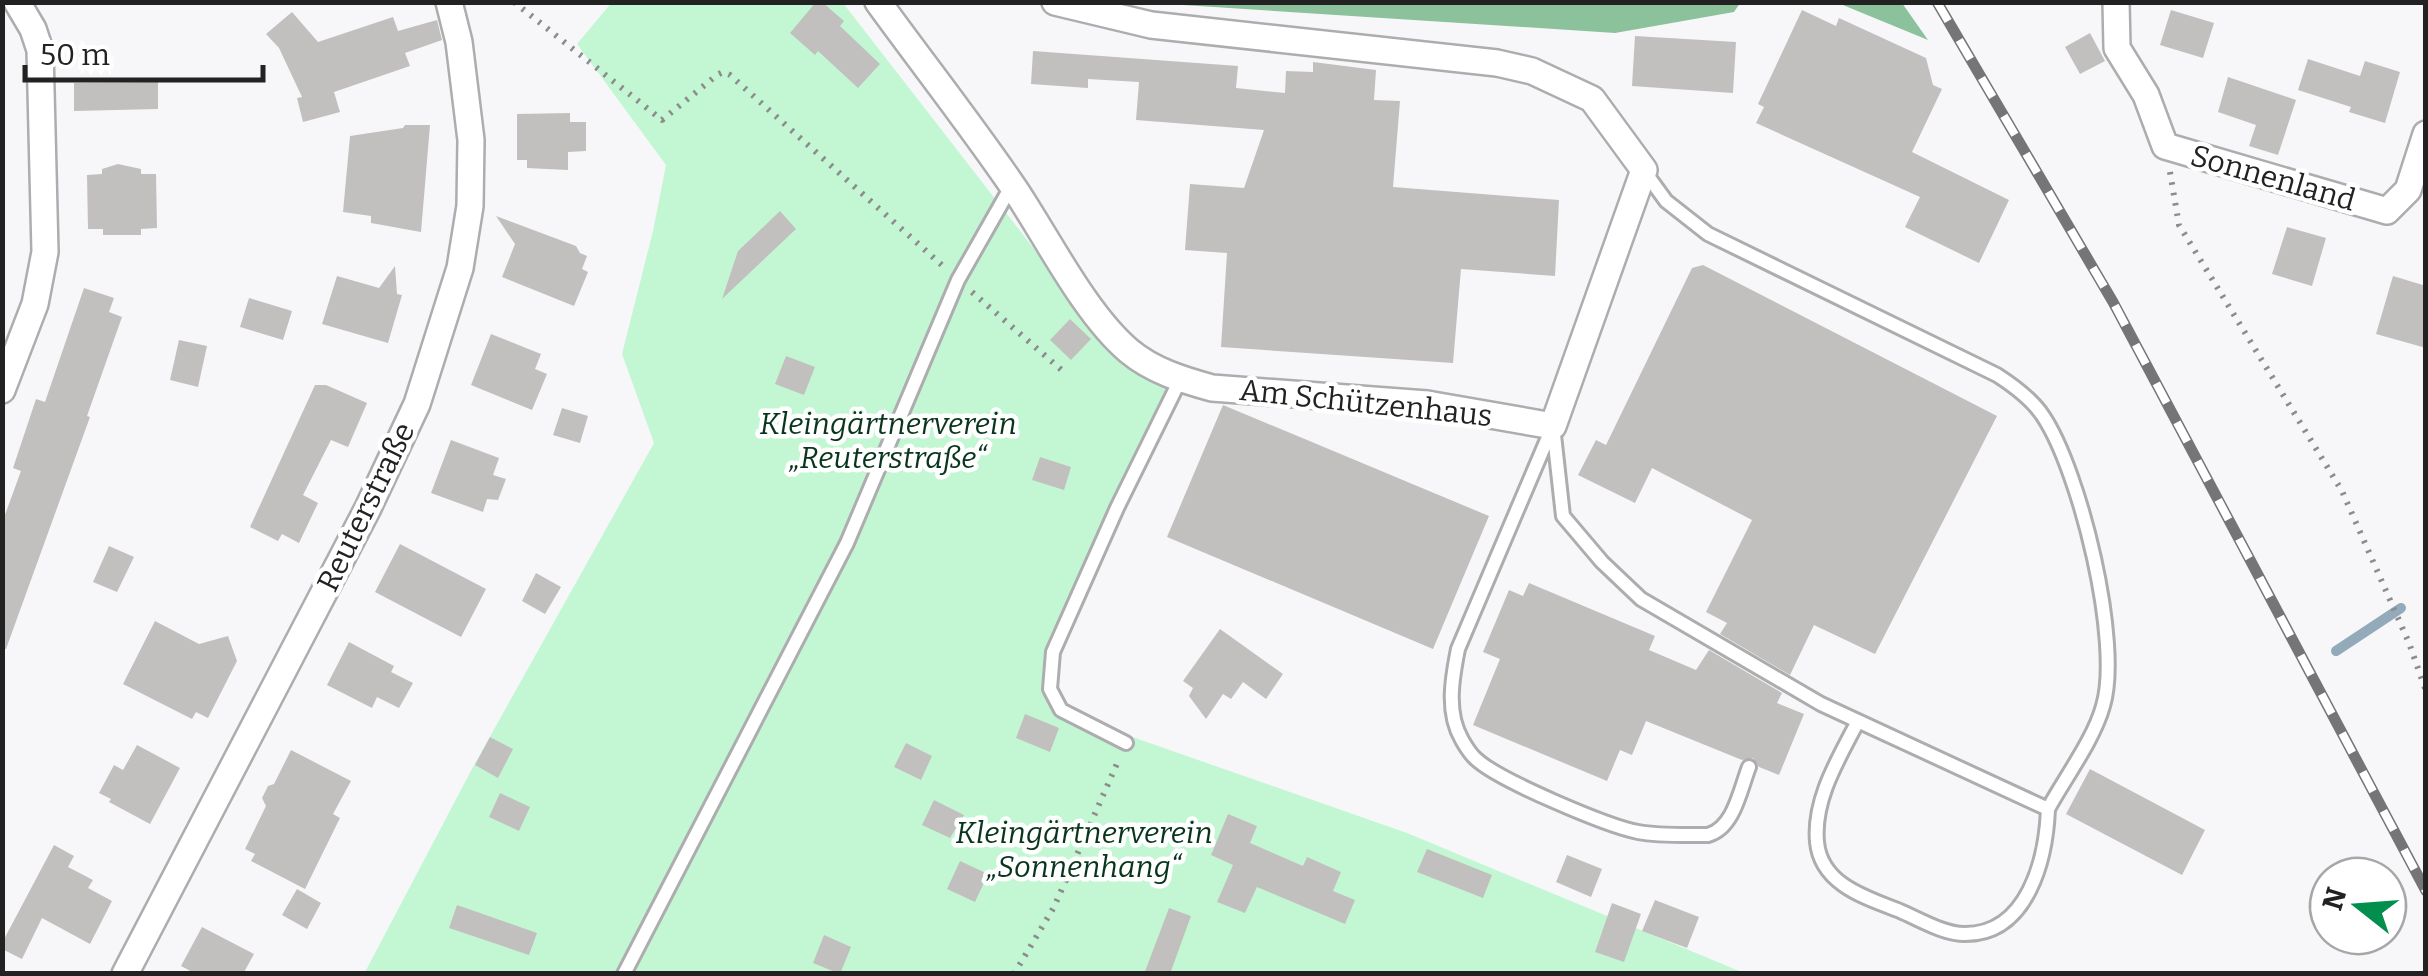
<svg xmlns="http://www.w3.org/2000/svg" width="2428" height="976" viewBox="0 0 2428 976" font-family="Bitter,serif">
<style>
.green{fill:#c3f7d3}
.forest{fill:#8bc29c}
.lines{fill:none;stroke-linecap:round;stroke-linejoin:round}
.stream{stroke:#93aaba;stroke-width:10}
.building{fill:#c2c0bf}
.lane-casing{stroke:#adadaf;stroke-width:18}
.street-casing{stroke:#adadaf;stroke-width:30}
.path{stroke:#8c8c8e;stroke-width:6;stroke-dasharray:2.5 8;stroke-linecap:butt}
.lane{stroke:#fff;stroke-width:12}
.street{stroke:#fff;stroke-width:25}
.rail-casing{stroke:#757577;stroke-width:11}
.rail{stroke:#fff;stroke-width:8;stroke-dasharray:22;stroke-linecap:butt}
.labels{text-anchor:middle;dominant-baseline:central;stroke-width:9;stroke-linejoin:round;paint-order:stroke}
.street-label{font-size:30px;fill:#222223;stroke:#fff}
.park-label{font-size:30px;font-style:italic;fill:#09351c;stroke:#fff}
</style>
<rect width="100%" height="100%" fill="#f7f7f9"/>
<path class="green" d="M612,2L843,3L1101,335L1137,371L1171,393L1051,652L1047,691L1061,712L1407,833L1744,973L364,974L473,767L654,443L622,354L653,231L666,165L577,44Z"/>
<path class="forest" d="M1152,3H1740L1734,12L1615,33Z
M1838,3H1902L1928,40Z"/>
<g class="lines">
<path class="stream" d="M2336,651L2401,608"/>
</g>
<path class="building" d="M816,2H822L844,21L840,26L880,64L858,88L818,51L815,55L790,33Z
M1802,10L1836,26L1839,18L1926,58L1933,85L1942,89L1912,152L2009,200L1979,263L1905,227L1920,197L1756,123L1764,107L1758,104Z
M2171,10L2214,23L2203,58L2160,45Z
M292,12L318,42L393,17L398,31L437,20L442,40L405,53L410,66L334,92L340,112L303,122L297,98L302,97L279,48L266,34Z
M2090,33L2105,61L2080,74L2065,47Z
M1635,36L1736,42L1733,93L1632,86Z
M1033,51L1238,66L1236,88L1285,93L1286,71L1313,72V62L1376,70L1374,100L1400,101L1393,187L1559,200L1555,276L1461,269L1453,363L1221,347L1227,253L1185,250L1190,184L1244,188L1264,130L1136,120L1139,82L1088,79V88L1031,84Z
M2308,59L2360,76L2365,61L2400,72L2385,123L2349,112L2351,107L2298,90Z
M2228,77L2296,100L2278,155L2249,146L2256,125L2218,112Z
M158,82V109L74,111V83Z
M570,113V122H586V151L568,152V170L527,168V160H517V114Z
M405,125H430L421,232L371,223V216L343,212L350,136L403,128Z
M118,164L141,169V174H156L157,228L141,229V235H103V229H88L87,175L102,174V169Z
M780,211L796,229L722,299L738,251Z
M496,216L576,246L580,253L587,256L582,269L588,272L574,306L502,277L515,244Z
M2287,227L2326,238L2312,286L2272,274Z
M1703,265L1997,416L1875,654L1814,625L1790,675L1720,634L1727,623L1706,612L1752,520L1652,468L1635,503L1578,475L1596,440L1606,445L1692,268Z
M395,266L397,294L402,295L388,343L322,324L337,276L379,288Z
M2393,276L2426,286V348L2376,334Z
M84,288L114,298L109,312L122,317L87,416L90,417L6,649H2V523L21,471L13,468L36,399L45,402Z
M249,298L292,311L283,340L240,327Z
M1070,319L1091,339L1071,360L1050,340Z
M491,334L541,354L535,369L547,374L532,410L471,385Z
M179,340L207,346L198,387L170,380Z
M786,356L815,367L804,395L775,384Z
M315,385H326L367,403L348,447L331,440L303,495L318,503L299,543L282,534L278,541L250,527Z
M1223,405L1489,516L1433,649L1167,537Z
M562,408L588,416L580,443L553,435Z
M451,440L499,458L493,475L506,479L498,500L487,499L483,512L431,493Z
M1040,457L1071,467L1064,490L1032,480Z
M400,544L486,589L461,637L375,592Z
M109,546L134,557L117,592L93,582Z
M536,573L561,587L545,614L522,601Z
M1529,583L1655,636L1649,650L1696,670L1709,650L1782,693L1777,703L1804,714L1779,775L1759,767L1753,758L1742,760L1646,721L1632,755L1620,750L1607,781L1473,725L1500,659L1483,652L1509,590L1523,596Z
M155,621L199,644L228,636L237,661L208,718L196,712L192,719L123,684Z
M1220,629L1283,674L1266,699L1243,682L1231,699L1223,694L1206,719L1189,696L1193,688L1183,681Z
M349,642L394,666L391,672L413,683L399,708L377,697L372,708L327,685Z
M1025,714L1059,728L1050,752L1016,738Z
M490,737L513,749L498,778L475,765Z
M906,743L932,756L921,780L894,767Z
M137,745L180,768L150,824L109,802L111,799L99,793L114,765L123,770Z
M291,750L351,781L333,814L340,818L305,889L251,861L255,854L245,849L266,806L262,798L268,786L274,784Z
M2090,769L2205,830L2182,875L2066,814Z
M500,793L530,807L519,831L489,817Z
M934,800L964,815L950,838L922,825Z
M1228,814L1257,826L1250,843L1303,866L1307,857L1341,872L1333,891L1355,900L1345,924L1257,887L1245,913L1217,902L1233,865L1211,855Z
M54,845L74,856L68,867L93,880L88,888L112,901L90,944L42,918L22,959L2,949V943Z
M1427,849L1492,875L1483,898L1417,872Z
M1567,855L1602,869L1591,897L1556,882Z
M960,861L988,874L975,902L947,889Z
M297,889L321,903L307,929L282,915Z
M1655,900L1699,917L1687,948L1642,931Z
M1612,903L1641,914L1624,962L1595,952Z
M457,905L537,933L529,955L449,928Z
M1169,908L1191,916L1170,974H1144Z
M202,927L254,954L243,974H196L181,966Z
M824,935L851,947L840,974L813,963Z"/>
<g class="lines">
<g class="lane-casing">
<path id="lane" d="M1553,426L1563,516L1602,562L1641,599L1821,704L2048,809C2065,778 2094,739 2103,706C2122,643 2080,471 2043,416C2032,399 2014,386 1997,375L1708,234L1666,201L1645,172
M1552,428L1458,649C1452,679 1446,713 1462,740C1466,747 1470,754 1476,759C1498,780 1607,826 1638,832C1660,836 1685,835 1708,835C1734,828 1740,790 1749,767
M1858,721C1839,758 1813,799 1817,842C1821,885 1867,898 1900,911C1919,919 1943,934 1965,934C2028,934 2046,859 2048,809
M1126,743L1061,710L1050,689L1053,652L1117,508L1180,380
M624,974L847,543L958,280L1012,185"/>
</g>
<g class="street-casing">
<path id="street" d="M878,2C923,64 971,125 1014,188C1047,237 1085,314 1129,351C1153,371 1183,380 1212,388L1427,404L1553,426L1644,170L1592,99L1532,71L1497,63L1151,25L1055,2
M2116,2L2117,48L2146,95L2165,146L2387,211L2408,190L2426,134
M2,390L35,304L45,252L40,50L33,29L17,2
M125,974L368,508L417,404L460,268L470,206L471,140L459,42L449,2"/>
</g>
<path class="path" d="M514,2L662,120L717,75L723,72L730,75L944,267
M2170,172L2179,225L2342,491L2409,643L2426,691
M972,292L1065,373
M1014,974L1054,907L1119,759"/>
<use href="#lane" class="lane"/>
<use href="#street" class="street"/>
<g class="rail-casing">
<path id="rail" d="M1937,2L2113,302L2426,891"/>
</g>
<use href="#rail" class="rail"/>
</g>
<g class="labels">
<g class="street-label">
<text transform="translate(2273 178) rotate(16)">Sonnenland</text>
<text transform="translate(1366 403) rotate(6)">Am Schützenhaus</text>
<text transform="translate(366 507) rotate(-64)">Reuterstraße</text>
</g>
<g class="park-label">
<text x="888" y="424">Kleingärtnerverein<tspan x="888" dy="34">„Reuterstraße“</tspan></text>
<text x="1084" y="833">Kleingärtnerverein<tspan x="1084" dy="34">„Sonnenhang“</tspan></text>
</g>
</g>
<rect width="2428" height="976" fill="none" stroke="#222223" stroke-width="10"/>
<g transform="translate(2358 906) rotate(287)"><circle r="48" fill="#ffffff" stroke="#a7a7a7" stroke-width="2.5"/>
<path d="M0-8L18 38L0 25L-18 38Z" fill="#028e4c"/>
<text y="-15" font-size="28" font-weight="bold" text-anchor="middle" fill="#222223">N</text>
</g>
<path d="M25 65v15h238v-15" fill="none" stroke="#222223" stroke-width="5"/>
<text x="40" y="65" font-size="30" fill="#222223" stroke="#ffffff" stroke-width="8" paint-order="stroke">50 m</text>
</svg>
